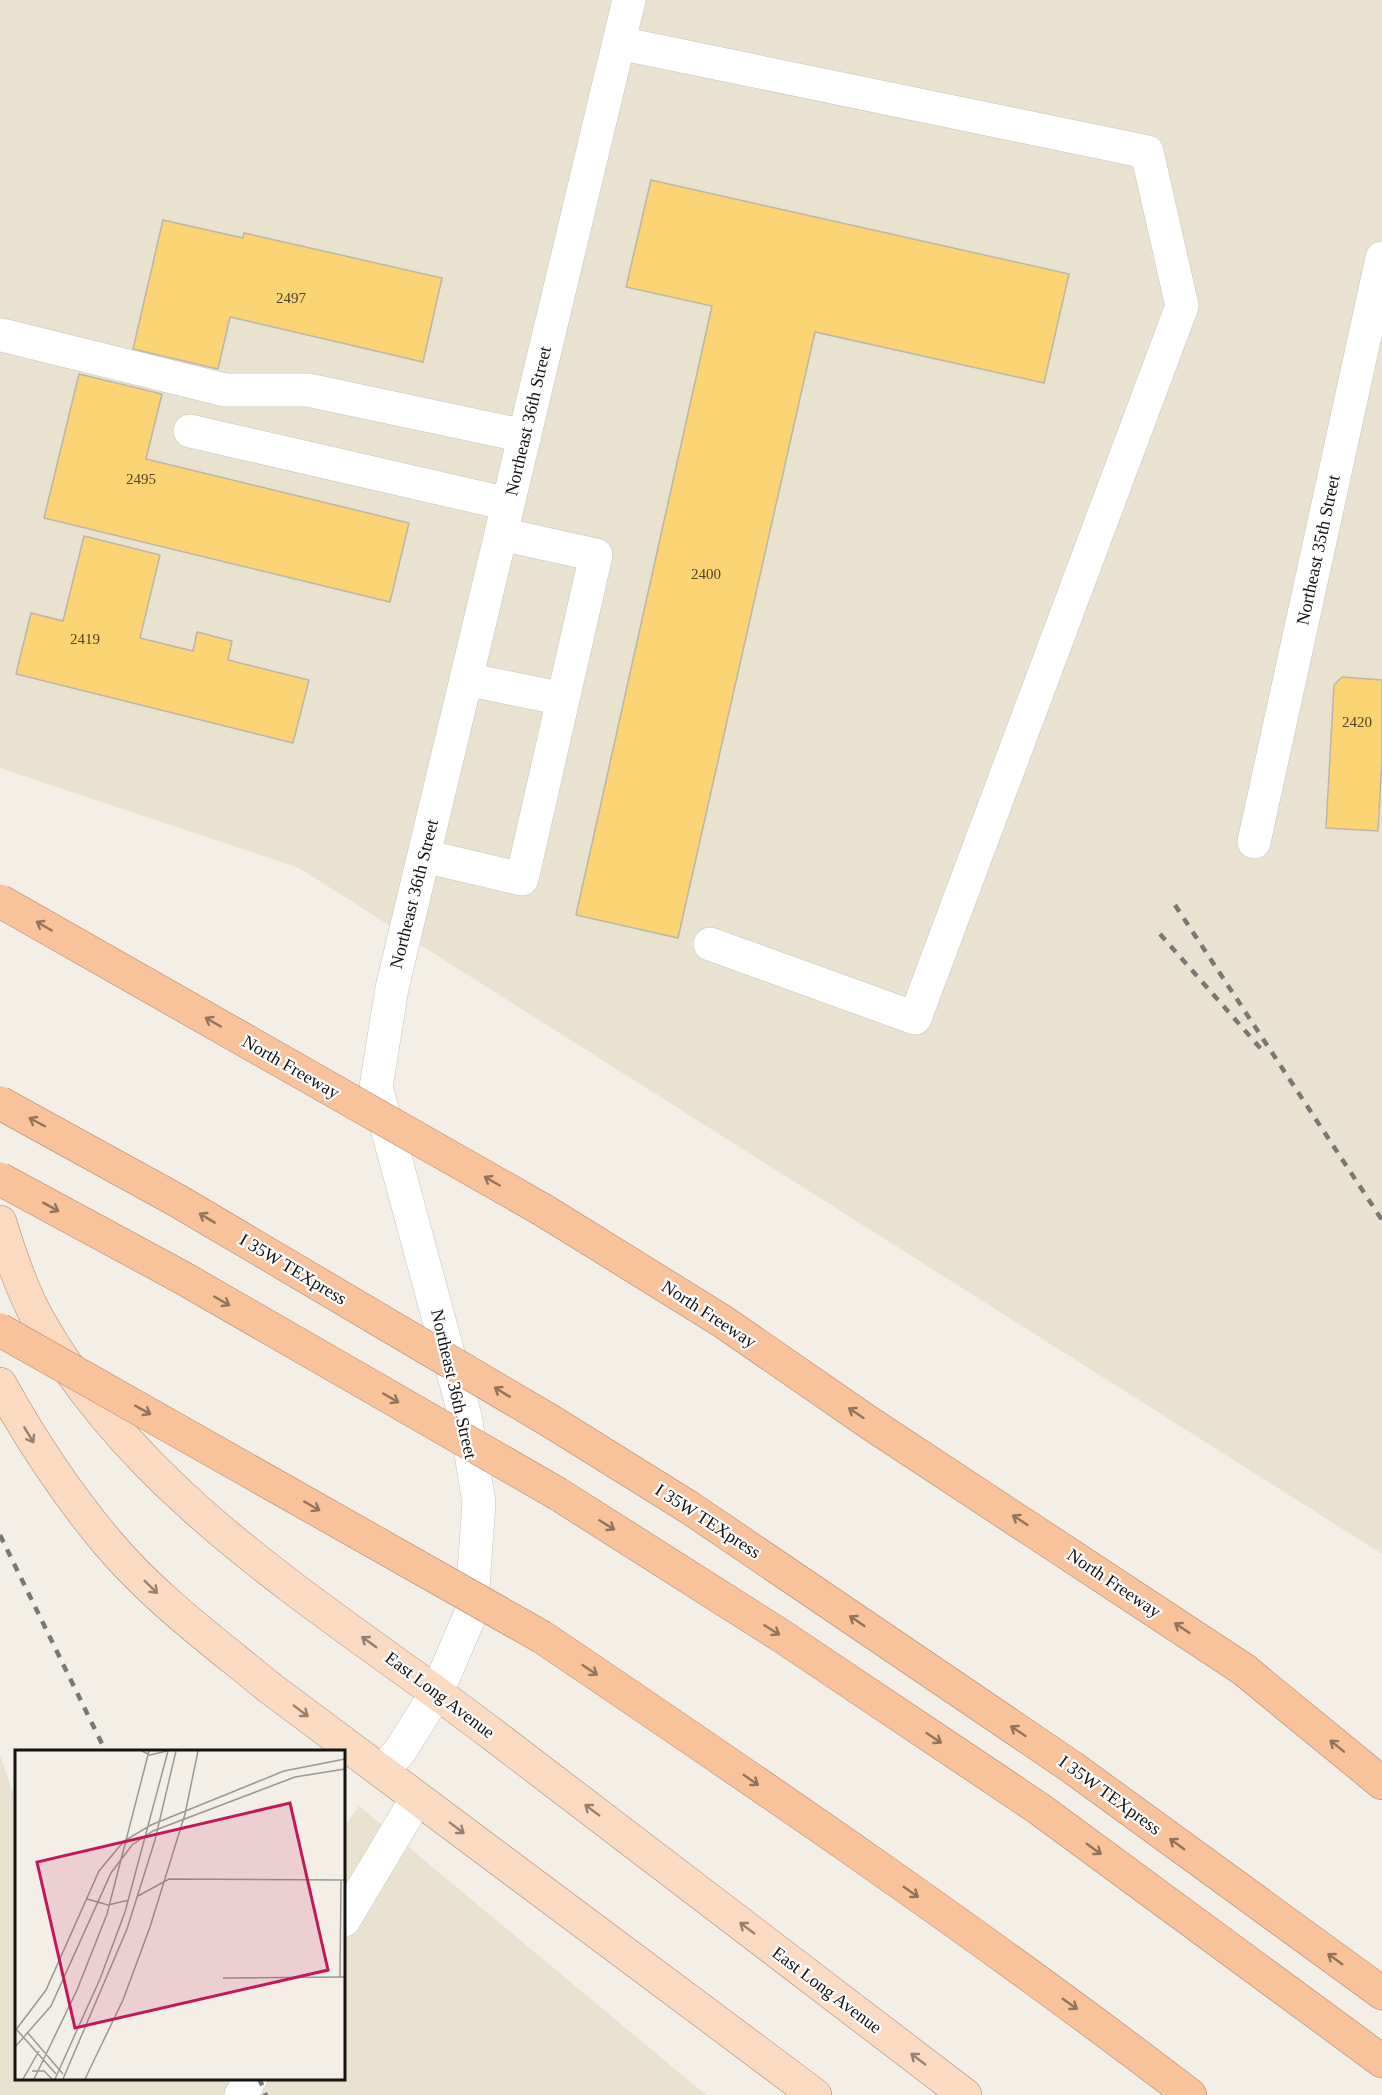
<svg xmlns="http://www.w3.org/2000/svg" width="1382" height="2095" viewBox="0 0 1382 2095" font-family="'Times New Roman',serif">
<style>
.built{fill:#e9e2d1}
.building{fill:#fbd473;stroke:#bab6ad;stroke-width:1.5}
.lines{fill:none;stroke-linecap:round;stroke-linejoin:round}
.minor-casing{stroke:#c8c4bb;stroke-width:34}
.major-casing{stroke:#a9856a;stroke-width:34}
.highway-casing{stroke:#a9856a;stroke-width:34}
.minor{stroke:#fff;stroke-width:33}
.major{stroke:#fbdac2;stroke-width:33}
.highway{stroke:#f8c29a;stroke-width:33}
.rail{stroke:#7b7873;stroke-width:4.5;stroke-dasharray:8 8;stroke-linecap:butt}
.highway-bridge-casing{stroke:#a9856a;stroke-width:34;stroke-linecap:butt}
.highway-bridge{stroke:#f8c29a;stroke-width:33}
.oneway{stroke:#92745c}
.oneway2{stroke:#948172}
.labels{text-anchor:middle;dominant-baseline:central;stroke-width:4.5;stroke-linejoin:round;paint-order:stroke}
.number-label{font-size:15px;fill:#4f442a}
.street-label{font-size:18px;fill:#161411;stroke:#fff}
.inset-road{fill:none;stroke:#9b9791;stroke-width:1.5}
.view{fill:#c2185b;fill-opacity:0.15;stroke:#c2185b;stroke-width:3}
.inset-edge{fill:none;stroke:#161411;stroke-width:3}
</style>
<rect width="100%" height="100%" fill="#f3efe6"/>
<path class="built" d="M0,0H1382V1554L299,868L0,768Z
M0,1755L16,1802V2078H344V1827L359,1806L706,2095H0Z"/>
<path class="building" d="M651,180L1069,274L1044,383L815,332L678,938L576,915L712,306L626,287Z
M163,220L243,238L244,233L442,278L423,362L230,317L218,369L133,349Z
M79,374L162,394L146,459L409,523L390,602L44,518Z
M84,536L160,555L140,638L193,651L197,632L232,641L228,660L309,680L293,743L16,674L31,613L63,621Z
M1342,677L1382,680V759L1378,831L1326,828L1334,685Z"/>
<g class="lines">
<g class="minor-casing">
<path id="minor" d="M619,43L1147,152L1182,306L915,1018L710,944
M2,335L225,390H308L525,436
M190,431L508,504
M466,679L563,699
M1254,842L1382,258
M424,856L522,879L596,555L501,534
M382,1771L400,1751L437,1692L471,1613L479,1503L465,1416L376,1087L392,988L629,0
M344,1920L417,1798
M241,2095L251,2078"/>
</g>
<g class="major-casing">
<path id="major" d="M0,1222C10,1255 22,1291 39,1321C142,1504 334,1613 496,1737C652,1856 808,1976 965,2095
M0,1384C31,1440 66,1493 107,1542C154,1598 214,1642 270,1688L815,2095"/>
</g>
<g class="highway-casing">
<path id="highway" d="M543,1210L722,1321L871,1424L1243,1669L1382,1783
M552,1422L690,1508L1073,1768L1382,1993
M558,1494L780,1635L1038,1808L1382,2061
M542,1637C761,1785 980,1934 1190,2095"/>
</g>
<use href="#minor" class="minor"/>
<use href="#major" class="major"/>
<use href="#highway" class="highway"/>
<path class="rail" d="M1175,905L1382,1220
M1160,934L1262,1050
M0,1535L106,1752
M259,2078L266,2095"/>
<g class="highway-bridge-casing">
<path id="highway-bridge" d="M0,901L543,1210
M0,1103L178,1201L552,1422
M0,1179L183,1278L558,1494
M0,1330L542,1637"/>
</g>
<use href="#highway-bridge" class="highway-bridge"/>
</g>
<defs><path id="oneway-shaft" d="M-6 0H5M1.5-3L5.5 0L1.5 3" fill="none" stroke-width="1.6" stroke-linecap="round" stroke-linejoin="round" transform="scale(1.5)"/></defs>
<g class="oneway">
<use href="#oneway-shaft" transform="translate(44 926) rotate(-150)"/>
<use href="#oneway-shaft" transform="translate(213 1022) rotate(-150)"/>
<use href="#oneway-shaft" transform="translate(37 1122) rotate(-152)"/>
<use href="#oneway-shaft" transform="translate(492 1181) rotate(-150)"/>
<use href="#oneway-shaft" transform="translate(51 1207) rotate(29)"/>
<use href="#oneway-shaft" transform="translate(207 1218) rotate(-149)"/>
<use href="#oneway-shaft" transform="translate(222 1301) rotate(30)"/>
<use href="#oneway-shaft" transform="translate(502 1392) rotate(-149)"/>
<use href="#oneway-shaft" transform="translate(391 1398) rotate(30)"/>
<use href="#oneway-shaft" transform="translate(143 1410) rotate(29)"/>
<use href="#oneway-shaft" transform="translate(856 1413) rotate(-146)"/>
<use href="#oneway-shaft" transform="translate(312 1506) rotate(30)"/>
<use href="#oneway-shaft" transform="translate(1020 1520) rotate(-147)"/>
<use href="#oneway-shaft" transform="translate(607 1525) rotate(32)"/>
<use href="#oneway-shaft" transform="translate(857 1621) rotate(-146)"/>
<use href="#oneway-shaft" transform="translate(1182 1628) rotate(-146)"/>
<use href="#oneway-shaft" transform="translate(772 1630) rotate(32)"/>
<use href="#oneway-shaft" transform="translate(590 1670) rotate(34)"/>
<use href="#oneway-shaft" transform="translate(1018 1731) rotate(-146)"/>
<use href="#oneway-shaft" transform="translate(934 1738) rotate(34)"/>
<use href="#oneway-shaft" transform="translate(1337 1746) rotate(-141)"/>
<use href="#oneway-shaft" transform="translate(751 1780) rotate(35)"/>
<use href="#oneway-shaft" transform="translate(1177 1844) rotate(-144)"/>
<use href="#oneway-shaft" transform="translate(1094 1849) rotate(36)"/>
<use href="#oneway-shaft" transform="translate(911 1892) rotate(35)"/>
<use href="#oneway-shaft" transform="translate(1335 1959) rotate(-144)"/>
<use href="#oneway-shaft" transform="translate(1070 2004) rotate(35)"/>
</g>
<g class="oneway2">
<use href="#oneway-shaft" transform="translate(29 1435) rotate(59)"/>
<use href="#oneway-shaft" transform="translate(151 1587) rotate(44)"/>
<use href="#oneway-shaft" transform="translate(369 1642) rotate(-144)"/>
<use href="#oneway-shaft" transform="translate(301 1711) rotate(37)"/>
<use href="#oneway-shaft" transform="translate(592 1810) rotate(-143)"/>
<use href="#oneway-shaft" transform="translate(457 1828) rotate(37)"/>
<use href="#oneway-shaft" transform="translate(747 1928) rotate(-143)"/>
<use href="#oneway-shaft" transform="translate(918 2059) rotate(-143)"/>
</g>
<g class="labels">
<g class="number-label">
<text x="291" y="298">2497</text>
<text x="141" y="479">2495</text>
<text x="706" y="574">2400</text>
<text x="85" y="639">2419</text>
<text x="1357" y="722">2420</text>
</g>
<g class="street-label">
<text transform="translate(528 421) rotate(-77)">Northeast 36th Street</text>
<text transform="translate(1318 550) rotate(-78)">Northeast 35th Street</text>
<text transform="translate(414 894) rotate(-76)">Northeast 36th Street</text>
<text transform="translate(291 1067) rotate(30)">North Freeway</text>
<text transform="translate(293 1269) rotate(31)">I 35W TEXpress</text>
<text transform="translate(709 1314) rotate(33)">North Freeway</text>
<text transform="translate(454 1384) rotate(77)">Northeast 36th Street</text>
<text transform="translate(708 1521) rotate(33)">I 35W TEXpress</text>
<text transform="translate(1114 1583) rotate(34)">North Freeway</text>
<text transform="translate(440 1695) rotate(37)">East Long Avenue</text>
<text transform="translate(1110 1795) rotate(36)">I 35W TEXpress</text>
<text transform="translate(827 1990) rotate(37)">East Long Avenue</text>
</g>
</g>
<g transform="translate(15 1750)">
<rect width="330" height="330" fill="#f3efe6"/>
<path class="inset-road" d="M127,1L135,5L152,1M123,146L154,129L330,130M72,149L93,155L114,150M325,227L326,130M208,228L330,227M2,280L41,324M0,281L31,240L84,121L109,91L136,75L269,21L330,9M12,282L48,324M0,297L36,256L96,123L117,95L138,81L280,27L330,19M17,321H29L37,329M8,329L24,301M19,329L62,240L92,164L134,1M40,329L85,229L110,162L153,1M48,329L112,179L140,90L161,1M70,329L108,250L135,177L170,64L183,1"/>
<path class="view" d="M275,53L313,220L60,278L22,112Z"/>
<rect width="330" height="330" class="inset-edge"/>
</g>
</svg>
